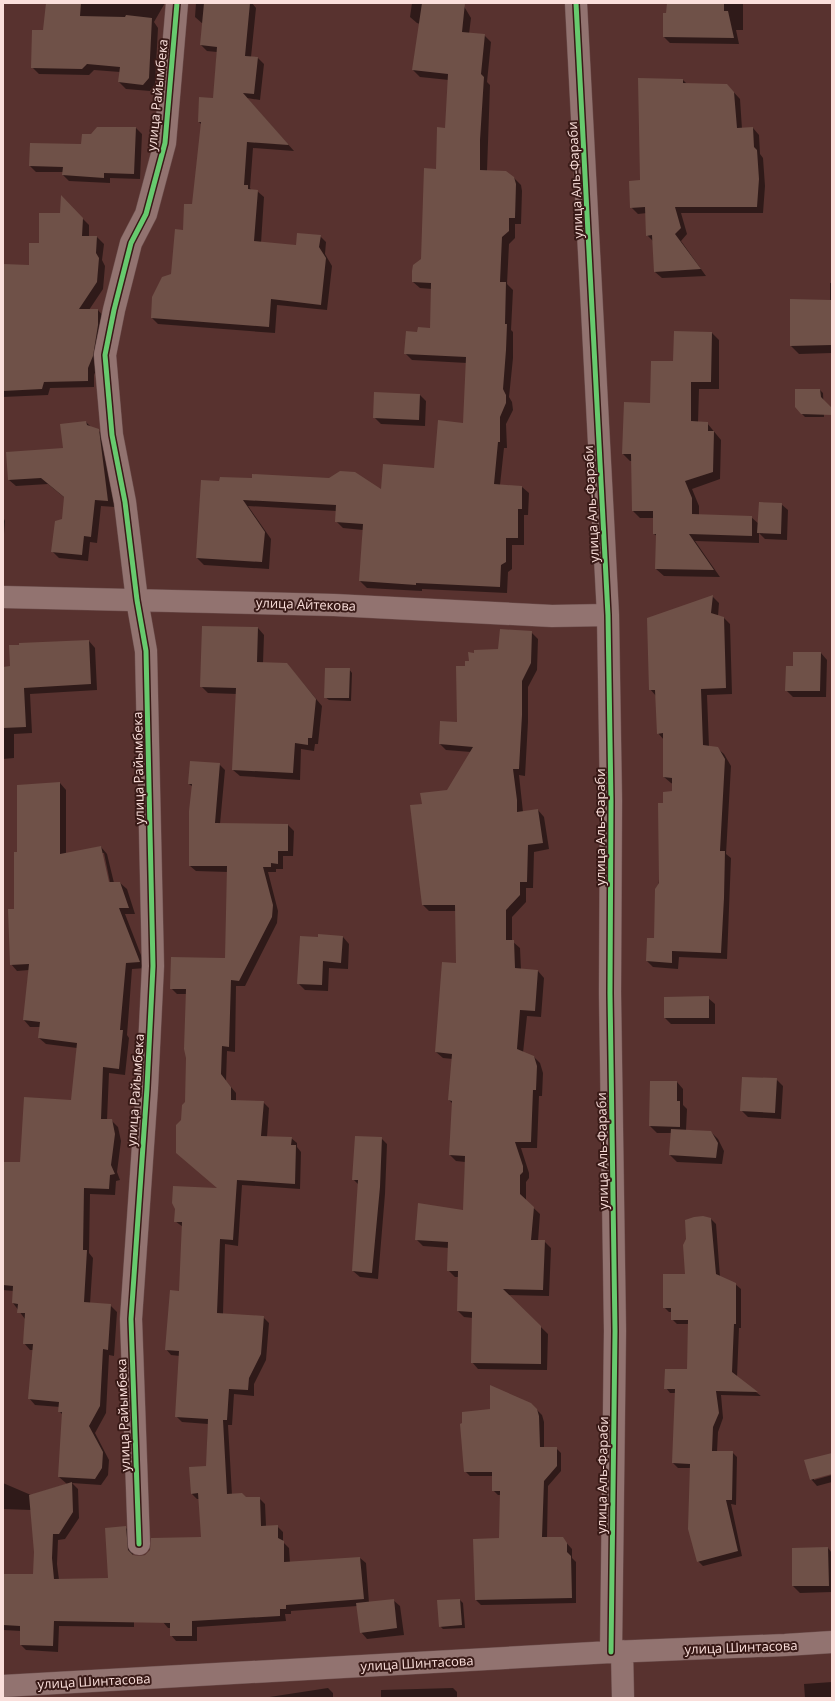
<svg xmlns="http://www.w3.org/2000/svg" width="835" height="1701" viewBox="0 0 835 1701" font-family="'Open Sans',sans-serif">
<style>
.shadow{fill:#0007;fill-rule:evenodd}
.building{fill:#6f5148}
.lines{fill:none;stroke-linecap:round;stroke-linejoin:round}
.minor-casing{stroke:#6c4e4c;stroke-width:23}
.minor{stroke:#927370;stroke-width:22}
.cycleway-casing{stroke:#391a17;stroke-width:8}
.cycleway{stroke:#67ca6e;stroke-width:5}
.labels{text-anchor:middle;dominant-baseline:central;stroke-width:4;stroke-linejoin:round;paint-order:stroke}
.street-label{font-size:13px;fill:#fadfdb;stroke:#391a17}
</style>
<rect width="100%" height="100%" fill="#58322f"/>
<path class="shadow" d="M47,3H165L154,22L158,28L155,84L150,91L126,89L119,82L120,72L94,70L89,75L39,74L32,67L44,31V23H46Z
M196,3H252L256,8L251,57H257L264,64L260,100L247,98L294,151L253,148L250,188L252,191H257L264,197L261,243L297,247L320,236L326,242L325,254L332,266L327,310L277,305L275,333L158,324L152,318L172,275L184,231L193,205L202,125L199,122L214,99L217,52L207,51L201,45L203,24L195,17Z
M412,3H462L471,18L469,34L484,35L491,42L487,82L490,85L487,171L514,178L521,185L522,191L521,224H515V238L509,244L507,284L513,290L511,330L513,332V358L509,397L512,402L513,410L506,424L507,448H504L500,485L522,487L529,493L528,515H524V545H512V569L508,572L507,593L422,589V591L367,588L360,581L363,530L343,528L336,521L337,511L248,506L271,539L269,569L204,565L197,558L202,481L382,490L435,469L464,424L467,363L412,360L405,353L418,333L431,329L432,289L420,288L413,282L422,260L446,129L449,80L420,77L413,70L420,24L417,23L410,17Z
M668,3H743V30H736L739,44L670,43L664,37Z
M683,80L687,84L727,85L740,99L742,129L753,128L759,135L760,154L763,158L765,186L763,213H681L687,234L681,241L706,276L662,278L655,272L653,241L647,235V213L638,214L631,207Z
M98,128H136L142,134L140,179L110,178V183L69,181L63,175V172H36L30,166L82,145Z
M62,198L89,225V237H97L104,244L102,260L105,266L103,289L89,310H98L104,317L99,363L94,375V387L50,388L48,395L3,397V265L30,266L40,244L61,214Z
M830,283H832V353L799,354L791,346L830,300Z
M712,333L719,340V389H699L698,423H707L721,440L720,479L692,489L699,506V515L751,517L759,524L781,504L788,510L787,540L765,539L759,533V543L695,541L720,577L664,576L656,569L657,536L654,534V518H640L633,511L632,461H630L623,454L674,362Z
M820,390L823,393L824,417H805L801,413Z
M420,395L426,401L425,426L381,424L374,417Z
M86,422L91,427L98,430L105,437L115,507L101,506L97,543L90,542L88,561L59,558L52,551L63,519L65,498L48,484L16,486L9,480L64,449Z
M3,517L5,521L3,547Z
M712,596L719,603L718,616L723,617L730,624L732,694L707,695L709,747L717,748L724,754L731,766L726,854L731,858L727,959L679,957L678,969L653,967L647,961L655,940L664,804L673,792V784L671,783L664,777V740L658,733L656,696L650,689Z
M258,628L264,635L263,663L287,664L322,706L318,744H315L314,751L301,749L300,780L240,776L233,770L237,694L208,693L201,686Z
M531,632L538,639L537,670L528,687V722L525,776L519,775L523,812L538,810L544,817L549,849L534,852L533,888H526V902L512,917V941L520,948L521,970L538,971L544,978L541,1017L527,1016L523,1053L534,1057L540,1063L543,1073L542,1096H539L537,1148H521L529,1173V1178L526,1182V1201L540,1214L538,1241H544L551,1248L549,1296L508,1295L548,1334L547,1370L478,1369L472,1362L473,1318L464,1317L458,1311L459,1277H455L448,1270L449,1248L423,1246L417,1240L464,1211L465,1162L456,1161L450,1155L453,1104L449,1100L453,1059L443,1058L436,1052L458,964L456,911H429L423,905V805L448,791L471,752L446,750L440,744L458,723L466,667L475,654L499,649Z
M89,641L95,648L97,690L30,694L32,733L14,734V758L3,759V668L11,667Z
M821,653L827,660L826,697H793L786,690L794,667Z
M349,669L352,673L351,701L329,700L325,697Z
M219,764L225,770L220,824L288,825L294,831L293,856H283V869H276V872H268L278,911L277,923L245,986H236L235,1052L227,1051L226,1081L236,1093V1101L263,1102L269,1108L267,1137L291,1138L297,1143V1147L301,1152L300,1189L242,1185L238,1246L225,1244L223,1314L263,1317L269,1323L266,1360L254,1384V1396L234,1394L232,1425H228L232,1495L245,1498H259L265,1504L266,1526H277L283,1532V1542L289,1548L290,1563L360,1558L366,1563L369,1603L393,1600L400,1606L404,1635L367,1639L361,1632L357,1606L291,1611V1614H285L286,1621L197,1627V1641H176L171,1635V1628H168L163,1622L134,1617V1627L59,1626L58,1652L26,1650L21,1645V1631L3,1630V1575H34L35,1552L31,1510L3,1509V1483L31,1495L67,1484L59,1477L63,1415L59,1411L60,1407L35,1405L29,1398L34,1350H30L24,1343L25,1319L13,1303V1291L3,1290V1163H21L72,1101L77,1048L46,1044L39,1038L40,1027H30L24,1020L29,970L17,971L11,964L18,853L60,783L66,790V854L101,847L107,854L114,883H120L127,889L135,914H125L146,968L132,969L127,1035L129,1038L125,1075L109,1073L107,1120H111L118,1127L121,1141L117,1172L120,1180L116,1181L115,1195L90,1194L89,1253L93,1258L90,1304L110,1305L117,1312L114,1356L109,1355L106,1413L95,1433L109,1460L108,1475L101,1485L72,1483L78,1489L79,1518L65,1539L58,1540L57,1564L59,1580L109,1579L125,1527L131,1533L133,1556L139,1557L202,1538L200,1499H197L191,1493L207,1467L208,1424L182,1422L176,1416L180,1356L171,1355L166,1349L180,1292L183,1227L175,1221L219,1189L182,1121L186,1102L187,994H177L171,988L226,959L228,872L196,871L190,866L193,787L189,784ZM101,853H104L111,887L109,888Z
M343,937L349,944L348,969L329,968L328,991L305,990L298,983Z
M708,998L715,1004V1024H671L665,1018Z
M776,1079L783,1086L781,1119L748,1117L741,1110Z
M677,1082L683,1089V1105L687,1109L686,1130L711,1132L718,1139L724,1151L722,1164L677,1162L670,1155L672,1133H657L650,1126Z
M381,1138L387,1144L385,1194L378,1279L360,1277L353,1271L359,1185L353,1179Z
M711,1219L716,1224L720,1277L735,1284L741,1289V1328H739L737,1377L761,1396L721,1395L723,1418L718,1432L717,1452H732L737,1457L736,1505L731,1504L742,1556L703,1566L698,1561L691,1468H678L673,1463L676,1393H670L666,1388L688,1370L689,1324H677L672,1319V1312H669L664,1307L686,1275Z
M537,1410L542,1415L544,1422V1448H556L561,1453V1471L548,1486L547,1538H562L572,1549V1558L576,1562V1603L481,1605L476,1600L474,1540L500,1539L501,1495H498L493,1490V1476H470L465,1471Z
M832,1461V1473L814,1478V1480L832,1475V1482L817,1486L811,1479Z
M828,1548L832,1553V1592L800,1593L793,1586V1549Z
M460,1600L463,1603L465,1628L443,1629L440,1626Z
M832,1682V1698H805L804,1684Z
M328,1688L333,1693V1698L381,1697V1690L453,1688L457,1692V1698H263Z"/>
<path class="building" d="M46,3H81L80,16L125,17L126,15L152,18L149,78L143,85L118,82L120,67L87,64L82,69L31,68L32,30H43Z
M204,3H250L245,56L258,57L254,94L243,93L289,145L247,142L244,185H248V189L258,190L254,241L296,245L297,233L321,235L319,247L326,258L321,305L271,299L269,327L151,318L152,297L162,277L171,274L175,229L183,230L184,204H192L201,122H198L199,97L213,98L217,47L200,45Z
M422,3H465L462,32L485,34L481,74L484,77L480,140V170L506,171L514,177L516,184L515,218H509V231L502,237L500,282H506L505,324H507L506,350L503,389L506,395V403L500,417V442H498L494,484L522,486V509H518V538H506V562L501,565L500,587L416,583V585L359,581L363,524L335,522L336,505L243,500L265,532L262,562L196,558L201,480L219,481L220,477L252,478V474L329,478L340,471L355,472L381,489L383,464L434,468L438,420L463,423L466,357L404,354L406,331L417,332L418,327L430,328L431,283L412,282V271L413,265L421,259L424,168L436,169L437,127L445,128L448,74L412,70Z
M667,3H724V11H728L734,38L663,37V13H666Z
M638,78L683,79V83L727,84L734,92L737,128L753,127L754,147L757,150L759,179L757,207H675L681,228L675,234L701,269L654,272L652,235L646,236L645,207L630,208L629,181L640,180Z
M97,127H136L134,174L104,173V178L62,175L63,167L29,166L30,143L81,144L82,134H91Z
M61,195L83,218L82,236H97L96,253L99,258L97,282L79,309H98V325L93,356L88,368V381L44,382L42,389L3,391V264L29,265V243H39V213H60Z
M790,299L832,300V345L790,346Z
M674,331L712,332L711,382H691V421L708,422V431H714L713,472L685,481L692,498V514L752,516V536L689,534L714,570L655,569L656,534H653V511H632L631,454H622L624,402L650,403L651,361H673Z
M795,389H820L821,397L832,408V415L801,414L795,407Z
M374,392L420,394L419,420L373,418Z
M86,421L87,425L99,429L108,501L95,500L91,537L84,536L82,555L51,552L55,521L62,519L64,497L41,478L8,480L6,452L63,448L60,424Z
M759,502L782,503L781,534L757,533Z
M713,595L711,613L724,617L726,688L701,689L703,745L718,747L725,759L720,851H725L724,898L721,953L672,951V963L646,961L647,938H654L655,889L659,883L658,803H663V792L672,791V778L663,777V733L657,734L655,690H649L647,618Z
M202,626L258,627L257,662L287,663L316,699L312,738H308V745L295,743L293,773L232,770L236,688L200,687Z
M500,629L532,631L531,663L522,681V715L519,769H513L517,800V812L538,809L543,843L528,845L527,882H520V895L506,910V940H514L515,968L538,970L535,1011L520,1010L517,1049L534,1056L537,1066L536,1090H533L531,1142H515L523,1166V1172L520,1175V1194L534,1207L531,1240H545L543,1290L503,1289L541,1326V1364L471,1363L472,1312L457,1311L458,1271H447L448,1242L415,1240L418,1203L463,1210L465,1156L449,1155L452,1101L448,1100L452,1054L435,1052L442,962L456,963L455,905H422L410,805L422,804L420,793L447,790L473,747L439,744L440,721L457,722L456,666H465V661H469L468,652L474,653V650L498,649Z
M89,640L91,684L24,688L26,727L3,728V667L10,666L9,645H19V643Z
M793,652H821L820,691H785L786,666H793Z
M325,668H350L349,698H324Z
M190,761L220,763L215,823L288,824V851H278V864L271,863V867H263L273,905L272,917L239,981L231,980L229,1047L222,1046L221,1074L231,1087V1100L264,1101L261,1136L292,1137L291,1145H296L295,1184L237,1180L233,1240L220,1239L217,1313L264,1316L261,1354L249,1378L248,1390L229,1389L227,1420H223L227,1494L242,1493L246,1497H260L261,1526L278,1525V1538L284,1541V1562L360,1557L364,1599L286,1605V1609H280V1616L192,1621V1636H170V1623L54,1621L53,1646L20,1645V1626L3,1625V1574H33L34,1552L29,1495L72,1482L73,1512L59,1534H53L52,1558L54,1579L108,1578L105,1528L126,1526L128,1550L133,1555L139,1556L145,1555L150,1550L151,1538L201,1537L198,1493L191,1494L189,1467L206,1466L208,1419L175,1417L179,1351L165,1350L170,1290L179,1291L182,1222H174L175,1209L172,1203L173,1186L217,1188L176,1153V1125L181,1120L182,1105L185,1102L186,1058L184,1049L186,989H170L171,957L225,958L227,866H189V811L192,784H188Z
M60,782V854L101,846L109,882H120L129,908H119L140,962L126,963L120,1030H123L119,1069L103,1067L101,1119H112L115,1134L111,1165L115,1174L110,1175L109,1189L84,1188L83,1250H87L84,1302L111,1304L108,1350L103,1349L100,1406L89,1426L103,1452L102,1468L95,1479L58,1477L62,1412H58L59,1402L28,1399L33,1344H23L25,1313H17L18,1304L12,1303L13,1286L3,1285V1162H20L24,1097L71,1100L77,1043L38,1038L40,1022L23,1020L29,964L10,965L8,909H14V852H17V785Z
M318,934L343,936L341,963L323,961L322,985L297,984L300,936L318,937Z
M709,996V1018H664V997Z
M742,1077L777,1078L775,1113L740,1111Z
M650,1081H677V1101H680V1127L649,1126Z
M671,1129L711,1131L718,1143L716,1158L669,1155Z
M355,1136L382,1137L380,1187L372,1273L352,1271L358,1180H352Z
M703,1216L711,1218L716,1274L736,1283V1324H734L732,1372L758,1392L716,1391L719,1413L713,1427L712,1451H733L732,1500H726L738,1551L697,1562L688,1529L690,1464L672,1463L675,1389H664L665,1369H687L688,1320H671V1308H663V1274H685L683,1245L686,1239L685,1220L694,1217Z
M490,1385L531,1403L537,1409L539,1416L540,1447H557V1466L544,1481L542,1537H563L567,1543V1552L571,1556L572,1598L475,1600L473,1539L499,1538L500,1491H492V1472H464L460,1424L462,1423V1412L490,1409Z
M832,1453V1474L810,1480L804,1460Z
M828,1547L829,1586H792V1548Z
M394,1599L397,1628L360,1633L356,1603Z
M460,1599L462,1625L439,1627L437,1600Z"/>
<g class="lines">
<g class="minor-casing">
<path id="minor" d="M576,3L608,615L611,801L610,993L615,1331L611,1652
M3,597L334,605L552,616L608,615
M139,1544L131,1319L147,1088L153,966L146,651L137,600L125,502L112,435L105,355L114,310L131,243L146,214L165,143L177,3
M622,1651L623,1698
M3,1686L611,1652L785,1645L832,1642"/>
</g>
<use href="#minor" class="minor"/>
<g class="cycleway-casing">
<path id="cycleway" d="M576,3L608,615L611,801L610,993L615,1331L611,1652
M139,1544L131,1319L147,1088L153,966L146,651L137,600L125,502L112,435L105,355L114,310L131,243L146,214L165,143L177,3"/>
</g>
<use href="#cycleway" class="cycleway"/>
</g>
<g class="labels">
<g class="street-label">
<text transform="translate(157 95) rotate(-84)">улица Райымбека</text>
<text transform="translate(575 180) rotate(-93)">улица Аль-Фараби</text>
<text transform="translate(591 504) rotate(-93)">улица Аль-Фараби</text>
<text transform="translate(306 604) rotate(2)">улица Айтекова</text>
<text transform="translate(138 768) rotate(-91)">улица Райымбека</text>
<text transform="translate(600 827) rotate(-90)">улица Аль-Фараби</text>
<text transform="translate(135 1090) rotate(-86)">улица Райымбека</text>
<text transform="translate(602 1151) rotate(-91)">улица Аль-Фараби</text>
<text transform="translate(123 1415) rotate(-92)">улица Райымбека</text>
<text transform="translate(602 1475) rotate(-89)">улица Аль-Фараби</text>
<text transform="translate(741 1647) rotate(-2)">улица Шинтасова</text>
<text transform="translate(417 1663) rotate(-3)">улица Шинтасова</text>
<text transform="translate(94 1681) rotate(-3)">улица Шинтасова</text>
</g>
</g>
<rect width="835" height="1701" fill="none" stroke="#fadfdb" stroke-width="8"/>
</svg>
